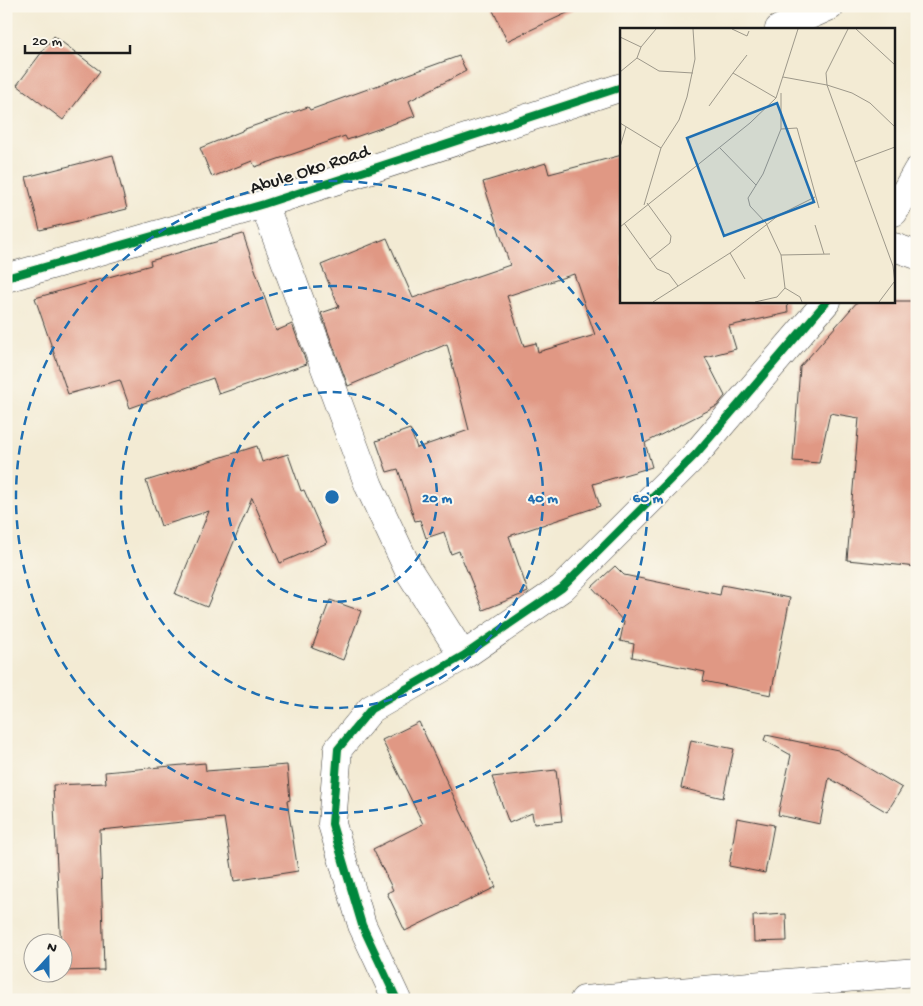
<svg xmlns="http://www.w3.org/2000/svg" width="923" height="1006" viewBox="0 0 923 1006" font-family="'Gochi Hand',sans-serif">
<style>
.building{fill:#e09884;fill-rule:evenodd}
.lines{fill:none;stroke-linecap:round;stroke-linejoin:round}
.minor-casing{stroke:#3c3b38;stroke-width:29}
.minor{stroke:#fff;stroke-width:28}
.cycleway-casing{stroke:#fbf7ec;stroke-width:11}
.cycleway{stroke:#00873e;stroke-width:8}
.ring{fill:none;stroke:#1f6fb2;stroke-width:2.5;stroke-dasharray:9 6}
.labels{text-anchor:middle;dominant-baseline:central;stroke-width:4;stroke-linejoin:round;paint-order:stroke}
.street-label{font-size:19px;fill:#1c1c1c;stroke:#fbf7ec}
.inset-road{fill:none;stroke:#9d988a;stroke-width:1}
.view{fill:#1f6fb2;fill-opacity:0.15;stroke:#1f6fb2;stroke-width:2.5}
.inset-edge{fill:none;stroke:#1c1c1c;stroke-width:2.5}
.centre{fill:#1f6fb2;stroke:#fbf7ec;stroke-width:2.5}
.ring-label{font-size:15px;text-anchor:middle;font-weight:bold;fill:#1f6fb2;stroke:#fbf7ec;stroke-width:4;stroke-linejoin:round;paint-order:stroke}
</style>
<rect width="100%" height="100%" fill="#fbf7ec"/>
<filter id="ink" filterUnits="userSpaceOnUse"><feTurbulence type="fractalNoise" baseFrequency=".02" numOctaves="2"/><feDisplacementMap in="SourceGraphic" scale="10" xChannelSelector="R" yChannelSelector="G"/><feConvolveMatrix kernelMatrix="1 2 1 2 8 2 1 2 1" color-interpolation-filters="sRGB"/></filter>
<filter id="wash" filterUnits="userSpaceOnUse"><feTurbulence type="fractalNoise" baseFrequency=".0096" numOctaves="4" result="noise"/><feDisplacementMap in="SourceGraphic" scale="20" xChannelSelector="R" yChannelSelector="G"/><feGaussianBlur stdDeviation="1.12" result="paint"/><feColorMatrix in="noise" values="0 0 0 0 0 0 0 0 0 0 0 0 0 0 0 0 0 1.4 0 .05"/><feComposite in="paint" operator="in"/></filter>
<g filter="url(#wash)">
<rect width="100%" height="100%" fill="#f3ebd4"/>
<g id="blocks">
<path class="building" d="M491,6H582L507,41Z
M54,36L100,71L63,120L17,85Z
M459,56L466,71L409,101L415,116L347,140L345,136L255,167L252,161L212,177L200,148L242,131V130L308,107L310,110Z
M113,155L127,209L40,230L26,177Z
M622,155V301H787L788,313L729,326L736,349L705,357L725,396L717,406L645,443L652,467L593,484L600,506L509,536L528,592L483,610L459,551L451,554L444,532L426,538L420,520L415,521L398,469L387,472L376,441L410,429L417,448L469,430L447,344L348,386L321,313L339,307L321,265L387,238L413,298L510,265L483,182L546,163L549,174ZM574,274L595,335L538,352L536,343L524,346L507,296Z
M243,234L276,331L292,324L307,364L219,394L213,378L130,408L120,380L68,394L35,298L151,265L150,261Z
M858,301H917V567L847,560L859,418L830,413L819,463L793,461L800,367Z
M257,446L262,462L288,454L301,491L304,490L327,543L280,563L252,498L207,607L175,594L209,511L161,526L146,481Z
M615,566L624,575L720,595L722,585L790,598L771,695L703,681L705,672L632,657L634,644L620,641L624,622L592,587Z
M330,600L361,611L343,660L312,648Z
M419,722L496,887L405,931L387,893L393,890L373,849L423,824L382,740Z
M766,735L838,750L902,788L887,812L829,778L820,824L778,815L791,755L764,740Z
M691,740L734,749L723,798L681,788Z
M205,763L206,771L287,765L290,800L287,801L298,871L234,881L224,818L100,830L104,970L62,971L53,785L106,783L105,772Z
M556,770L562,821L534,824L532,813L509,823L492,777Z
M737,818L774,825L765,873L729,866Z
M786,914L787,941L754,942L753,916Z"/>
</g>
</g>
<g filter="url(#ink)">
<use href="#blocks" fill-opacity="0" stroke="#3c3b38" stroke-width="1"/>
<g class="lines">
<g class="minor-casing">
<path id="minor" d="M779,29L830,6
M264,204L369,486L409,571L463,656
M894,212L917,171
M894,247L917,255
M6,278L264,204L622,87
M397,1000L362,925L332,824L338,749L371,709L463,656L562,588L696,454L827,301
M584,1000L917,972"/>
</g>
<use href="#minor" class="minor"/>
<g class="cycleway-casing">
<path id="cycleway" d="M6,278L264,204L622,87
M397,1000L362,925L332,824L338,749L371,709L463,656L562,588L696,454L827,301"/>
</g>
<use href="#cycleway" class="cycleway"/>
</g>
</g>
<g class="ring">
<circle cx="332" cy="497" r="105"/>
<circle cx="332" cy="497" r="211"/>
<circle cx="332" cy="497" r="316"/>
</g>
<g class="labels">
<g class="street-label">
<text transform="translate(310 171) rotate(-18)">Abule Oko Road</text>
</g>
</g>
<g transform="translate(620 28)">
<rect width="275" height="275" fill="#f3ebd4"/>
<path class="inset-road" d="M112,1L127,8L129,3M228,1L206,45L207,57L273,238L275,255M236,1L275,37M0,9L21,19M17,30L39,43L73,45M0,44L17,30L21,19L36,1M113,45L127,27M163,49L207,57L232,65L250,75L275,99M89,78L113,45L156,70M0,95L41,120M161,101L177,100L199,180M0,119L6,99M100,120L136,157M235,134L275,119M27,175L51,208L50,215L30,231M24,177L41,120L59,92L67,69L75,31L73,1M4,195L37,241L49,246L58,258M195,197L204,226M0,199L130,95L156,70L178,1M161,227L210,226M125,251L110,225L159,187L195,169M165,260L180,269L182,274M33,274L110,225M135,274L157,269L165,260L161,227L146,195L130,178L128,170L143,146L161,101V65M259,274L274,254"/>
<path class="view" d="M157,75L194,174L104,208L67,110Z"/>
<rect width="275" height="275" class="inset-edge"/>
</g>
<circle cx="332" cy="497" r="8" class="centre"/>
<g class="ring-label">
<text x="437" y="502">20 m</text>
<text x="543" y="502">40 m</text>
<text x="648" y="502">60 m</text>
</g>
<rect width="923" height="1006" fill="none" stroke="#fbf7ec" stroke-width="25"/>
<g transform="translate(48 958) rotate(21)"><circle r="24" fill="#fbf7ec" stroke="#a29f99"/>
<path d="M0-4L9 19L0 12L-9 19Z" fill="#1f6fb2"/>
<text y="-8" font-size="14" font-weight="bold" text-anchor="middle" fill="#1c1c1c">N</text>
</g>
<path d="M25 45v8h105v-8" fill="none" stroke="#1c1c1c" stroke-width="2.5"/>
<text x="32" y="45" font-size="15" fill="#1c1c1c" stroke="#fbf7ec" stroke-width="4" paint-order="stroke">20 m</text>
</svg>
